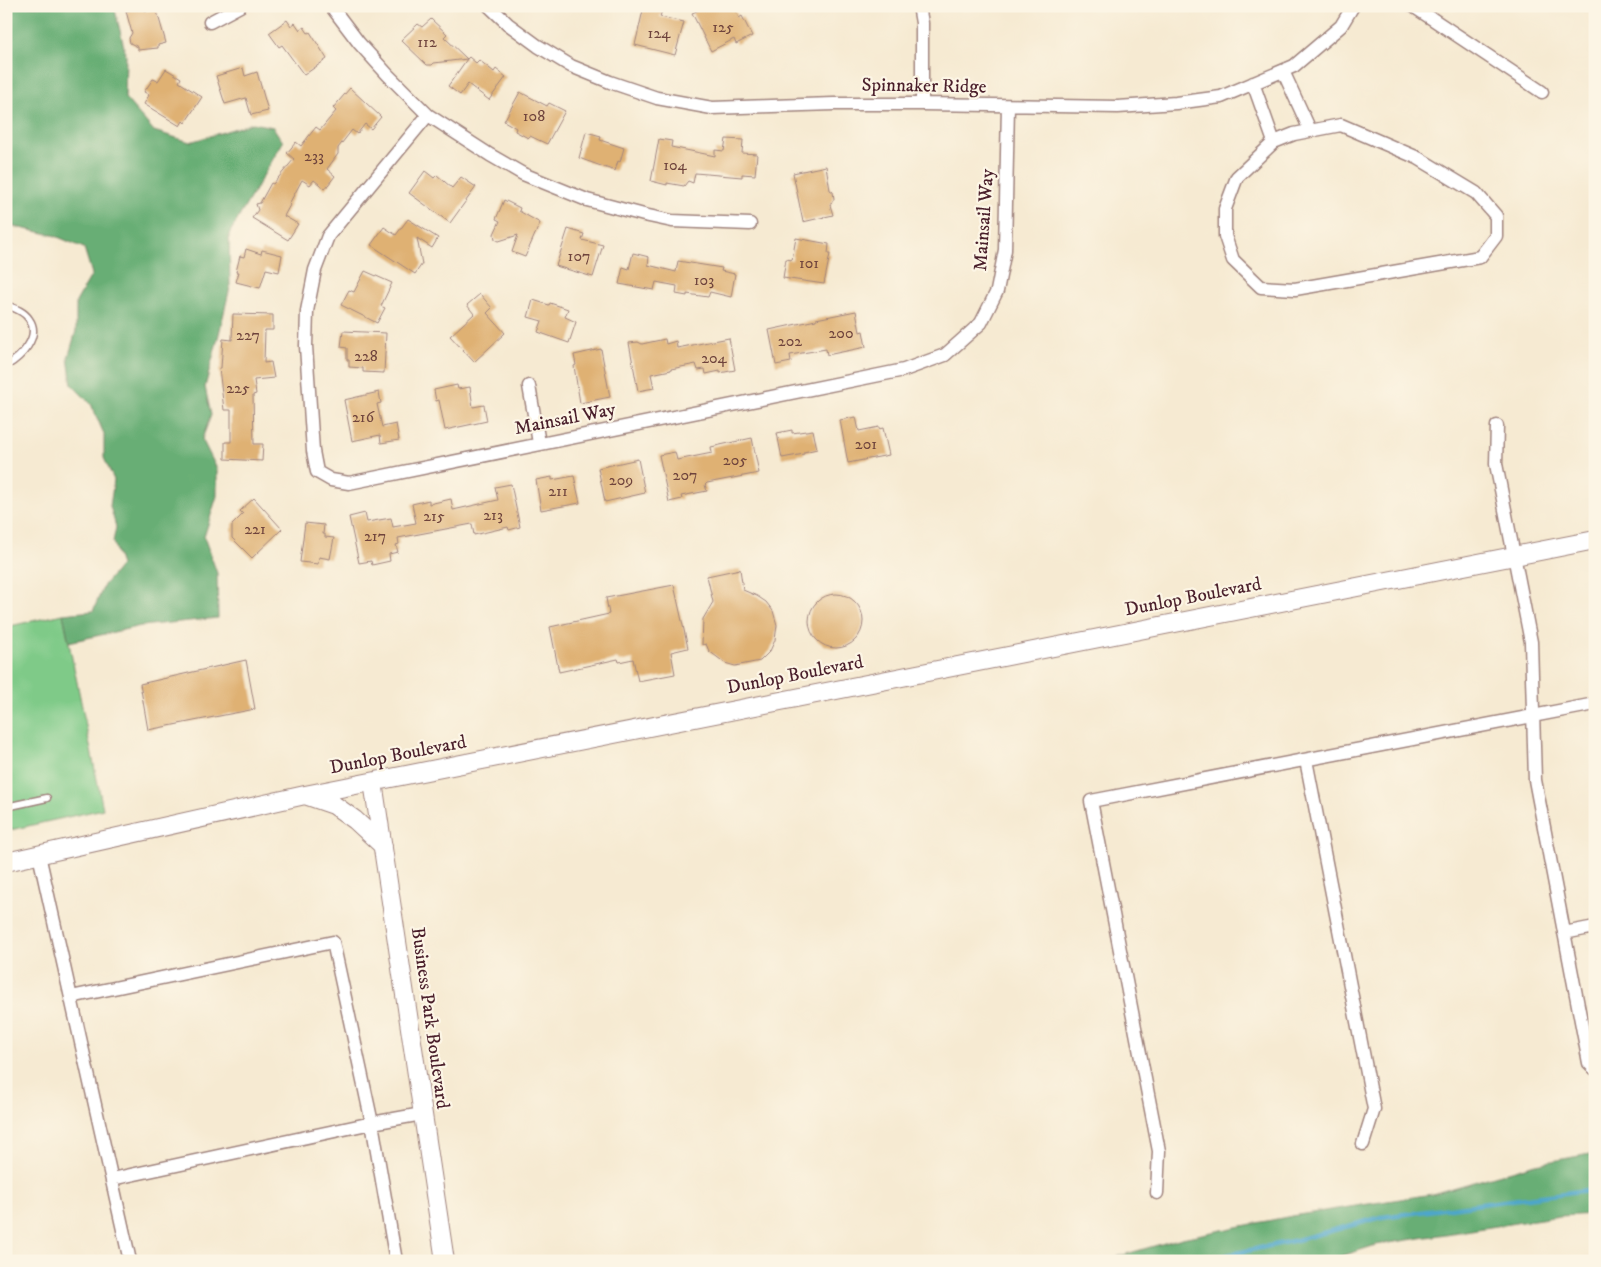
<svg xmlns="http://www.w3.org/2000/svg" width="1601" height="1267" viewBox="0 0 1601 1267" font-family="'IM FELL DW Pica',serif">
<style>
.green{fill:#7fca88;stroke:#64745a}
.forest{fill:#67ae74;stroke:#586650}
.lines{fill:none;stroke-linecap:round;stroke-linejoin:round}
.stream{stroke:#4da6ca;stroke-width:4.5}
.building{fill:#dfb173}
.lane-casing{stroke:#a0847e;stroke-width:9}
.street-casing{stroke:#a0847e;stroke-width:15}
.secondary-casing{stroke:#a0847e;stroke-width:20}
.lane{stroke:#fff;stroke-width:6}
.street{stroke:#fff;stroke-width:12}
.secondary{stroke:#fff;stroke-width:18}
.labels{text-anchor:middle;dominant-baseline:central;stroke-width:4.5;stroke-linejoin:round;paint-order:stroke}
.number-label{font-size:16px;fill:#6f443d}
.street-label{font-size:19px;fill:#4a1f2b;stroke:#fcf5e5}
</style>
<rect width="100%" height="100%" fill="#fcf5e5"/>
<filter id="ink" filterUnits="userSpaceOnUse"><feTurbulence type="fractalNoise" baseFrequency=".02" numOctaves="2"/><feDisplacementMap in="SourceGraphic" scale="10" xChannelSelector="R" yChannelSelector="G"/><feConvolveMatrix kernelMatrix="1 2 1 2 8 2 1 2 1" color-interpolation-filters="sRGB"/></filter>
<filter id="wash" filterUnits="userSpaceOnUse"><feTurbulence type="fractalNoise" baseFrequency=".0096" numOctaves="4" result="noise"/><feDisplacementMap in="SourceGraphic" scale="20" xChannelSelector="R" yChannelSelector="G"/><feGaussianBlur stdDeviation="1.12" result="paint"/><feColorMatrix in="noise" values="0 0 0 0 0 0 0 0 0 0 0 0 0 0 0 0 0 1.4 0 .05"/><feComposite in="paint" operator="in"/></filter>
<g filter="url(#wash)">
<rect width="100%" height="100%" fill="#f6ead2"/>
<path class="green" d="M63,614L103,809L6,831V627Z"/>
<path class="forest" d="M6,6H114L126,55L125,98L154,131L190,142L253,123L273,127L283,142L229,234L230,287L219,334L205,387L211,415L202,439L217,469V496L204,537L217,573L218,618L141,626L69,642L63,614L93,611L104,585L121,565L113,542L116,527L110,506L114,480L104,458V434L91,404L72,385L68,358L76,331V302L92,274L84,248L53,235L6,225Z
M1595,1153V1214L1560,1216L1376,1245L1326,1261H1102L1182,1238L1292,1216L1432,1194L1536,1164Z"/>
<g class="lines">
<path class="stream" d="M1200,1261L1297,1240L1382,1217L1595,1189"/>
</g>
<g id="blocks">
<path class="building" d="M143,6L146,11L156,8L166,43L158,45V48L138,50V47L130,43L129,38L132,33L126,11Z
M644,6H663L660,17L684,22L675,55L635,45Z
M697,6H733L739,18L742,16L752,36L736,44L734,39L711,51L692,13L699,10Z
M431,19L447,34L444,37L467,59L469,57L476,63L479,60L494,72L496,69L506,77L489,100L468,84L460,95L448,86L467,59L434,63L432,65H427L401,40L418,24L422,27Z
M287,20L291,26L295,23L300,30L304,27L308,33L310,32L327,59L304,75L282,45L279,47L269,33Z
M243,68L245,76L257,72L268,111L251,115L246,98L225,104L216,76Z
M166,69L181,78L179,82L202,97L185,123L183,121L180,126L144,104L149,95L144,92L153,79L158,81Z
M350,88L381,117L371,129L365,124L357,134L352,130L338,148V154L327,169L335,176L325,189L314,180L310,185L302,180L289,204L290,205L284,216L298,224L288,240L252,218L258,210L256,204L260,203L271,183L273,184L294,159L287,153L296,142L301,146L316,127L320,130L336,111L333,108Z
M520,92L547,106L549,103L565,111L547,144L530,136L528,138L515,131L516,128L504,121Z
M586,132L601,136L600,140L624,148L620,162L618,161L615,171L579,158Z
M659,139L672,141L671,147L715,156V150L724,151L726,139L743,140L742,153L757,154L755,175L742,174V177L695,173L693,183L688,181L684,186L667,183V185L651,181Z
M826,166L830,190L833,192L834,199L830,205L833,215L803,222L793,173Z
M425,171L434,178L437,175L452,188L461,177L476,187L450,223L409,193Z
M504,200L520,208L519,211L540,223L525,257L512,252L518,235L499,241L495,239L494,234L500,221L496,219Z
M408,219L438,238L432,248L417,238L422,264L415,274L371,245L384,227L396,235Z
M568,229L584,234L582,240L603,245L593,277L556,266Z
M796,238L829,244L828,254H830L824,284L783,278L786,259L792,260Z
M246,249L261,254L262,250L282,255L279,272L266,269L260,288L236,282L239,272H236L240,256L244,257Z
M633,253L649,257L648,265L676,272L678,261L722,268L721,271L735,274L731,297L710,292L708,297L687,294V296L676,294L677,286L656,282L654,290L619,284L623,267L629,269Z
M365,271L392,283L381,306L385,308L377,323L341,305L349,290L354,292Z
M480,294L492,308L487,313L505,333L474,362L450,336L474,314L467,305Z
M533,300L549,305L550,303L568,309L565,317L576,322L569,343L538,332L542,321L528,317Z
M856,311L860,332L863,331L866,347L827,355L826,349L790,355L791,362L776,365L769,330L816,320V319Z
M233,314L273,315V330H265L264,363L271,362L274,378L254,380L256,394L253,395L254,444H263L262,461L225,459V442H231V410H224L219,368H221L223,339L232,340Z
M343,331L386,333L384,373L363,372V368L349,367V360H347V348L341,347Z
M729,338L735,370L720,373V371L706,374L705,369L698,370L696,364L671,369V370L651,374L654,388L638,391L629,343L638,342L642,344L665,339L666,344L676,341L677,348Z
M601,349L610,397L580,403L574,366L576,365L574,355Z
M457,385L458,389L470,387L473,407L484,405L487,421L445,430L439,400L436,401L434,390Z
M379,392L381,403L377,404L382,427L396,424L399,440L381,443L380,435L352,441L344,400Z
M856,417L859,431L879,427V429L883,428L889,455L848,463L840,420Z
M792,430V433L813,430L817,449L804,452V454L782,458L777,433Z
M752,438L759,473L707,483L705,485L707,491L681,496L682,499L669,502L659,455L675,452L677,460L712,453L711,447Z
M638,459L645,493L605,502L598,468Z
M574,476L580,503L541,510L536,480L552,477V480Z
M511,484L520,527L509,530L508,527L474,535L472,524L398,538L399,544L396,545L398,552L389,554L390,561L372,565L371,561L359,563L349,517L365,513L367,522L391,518L393,527L416,523L412,504L429,500V504L451,499L453,510L498,500L495,487Z
M254,498L282,529L252,558L232,538V525L243,514L240,511Z
M305,523L324,525L323,534H325V537L334,538L330,559L319,557L318,564L300,562Z
M740,569L743,590L757,596L766,602L773,611L777,625L775,640L770,651L760,661L735,666L725,663L709,651L706,644L702,645L703,619L713,602L707,576Z
M674,585L688,648L671,652L675,674L638,681L633,659L619,662L618,659L559,672L550,627L609,614L606,598Z
M809 621a27 27 0 1 1 54 0a27 27 0 1 1-54 0Z
M246,660L255,709L148,730L140,684Z"/>
</g>
</g>
<g filter="url(#ink)">
<use href="#blocks" fill-opacity="0" stroke="#a0847e" stroke-width="1"/>
<g class="lines">
<g class="lane-casing">
<path id="lane" d="M6,305C14,308 24,311 29,319C42,337 20,358 6,366
M6,807L47,798"/>
</g>
<g class="street-casing">
<path id="street" d="M331,6L359,43L388,75L428,115L490,155L523,174L587,200L644,215L672,221L750,224
M489,6L508,24L538,46L571,66L610,82L657,98L712,108L834,104H922L1118,107L1176,103L1221,97L1294,66L1341,26L1353,6
M919,6L922,23V104
M1413,6L1542,92
M210,22L240,6
M1283,71L1310,130
M1253,83L1274,142
M428,115L328,236L315,270L307,311L306,346L313,451L317,472L331,480L349,483L904,370L945,355L981,323L997,291L1005,250L1008,106
M1341,125L1418,158L1476,193L1496,216V236L1480,257L1295,289L1261,287L1233,260L1225,236V209L1237,177L1274,142L1294,134Z
M529,386L539,443
M1497,426L1496,464L1531,642L1535,780L1589,1063L1595,1069
M1306,760L1374,1109L1363,1144
M39,855L130,1261
M1564,933L1595,927
M71,997L333,942L372,1123L396,1261
M112,1179L372,1123L422,1114
M1157,1193L1159,1151L1091,801L1595,704"/>
</g>
<g class="secondary-casing">
<path id="secondary" d="M373,782L445,1261
M305,795L334,805L355,820L383,846
M6,862L305,795L1595,540"/>
</g>
<use href="#lane" class="lane"/>
<use href="#street" class="street"/>
<use href="#secondary" class="secondary"/>
</g>
</g>
<g class="labels">
<g class="number-label">
<text x="723" y="27">125</text>
<text x="659" y="33">124</text>
<text x="427" y="42">112</text>
<text x="534" y="116">108</text>
<text x="314" y="156">233</text>
<text x="675" y="165">104</text>
<text x="579" y="256">107</text>
<text x="809" y="263">101</text>
<text x="704" y="280">103</text>
<text x="841" y="333">200</text>
<text x="248" y="335">227</text>
<text x="790" y="341">202</text>
<text x="366" y="356">228</text>
<text x="714" y="358">204</text>
<text x="238" y="388">225</text>
<text x="363" y="417">216</text>
<text x="866" y="444">201</text>
<text x="735" y="460">205</text>
<text x="685" y="475">207</text>
<text x="621" y="480">209</text>
<text x="558" y="491">211</text>
<text x="493" y="515">213</text>
<text x="434" y="516">215</text>
<text x="255" y="529">221</text>
<text x="375" y="536">217</text>
</g>
<g class="street-label">
<text transform="translate(924 86) rotate(1)">Spinnaker Ridge</text>
<text transform="translate(984 220) rotate(-86)">Mainsail Way</text>
<text transform="translate(565 419) rotate(-11)">Mainsail Way</text>
<text transform="translate(1193 597) rotate(-11)">Dunlop Boulevard</text>
<text transform="translate(795 675) rotate(-11)">Dunlop Boulevard</text>
<text transform="translate(398 755) rotate(-11)">Dunlop Boulevard</text>
<text transform="translate(430 1018) rotate(82)">Business Park Boulevard</text>
</g>
</g>
<rect width="1601" height="1267" fill="none" stroke="#fcf5e5" stroke-width="25"/>
</svg>
